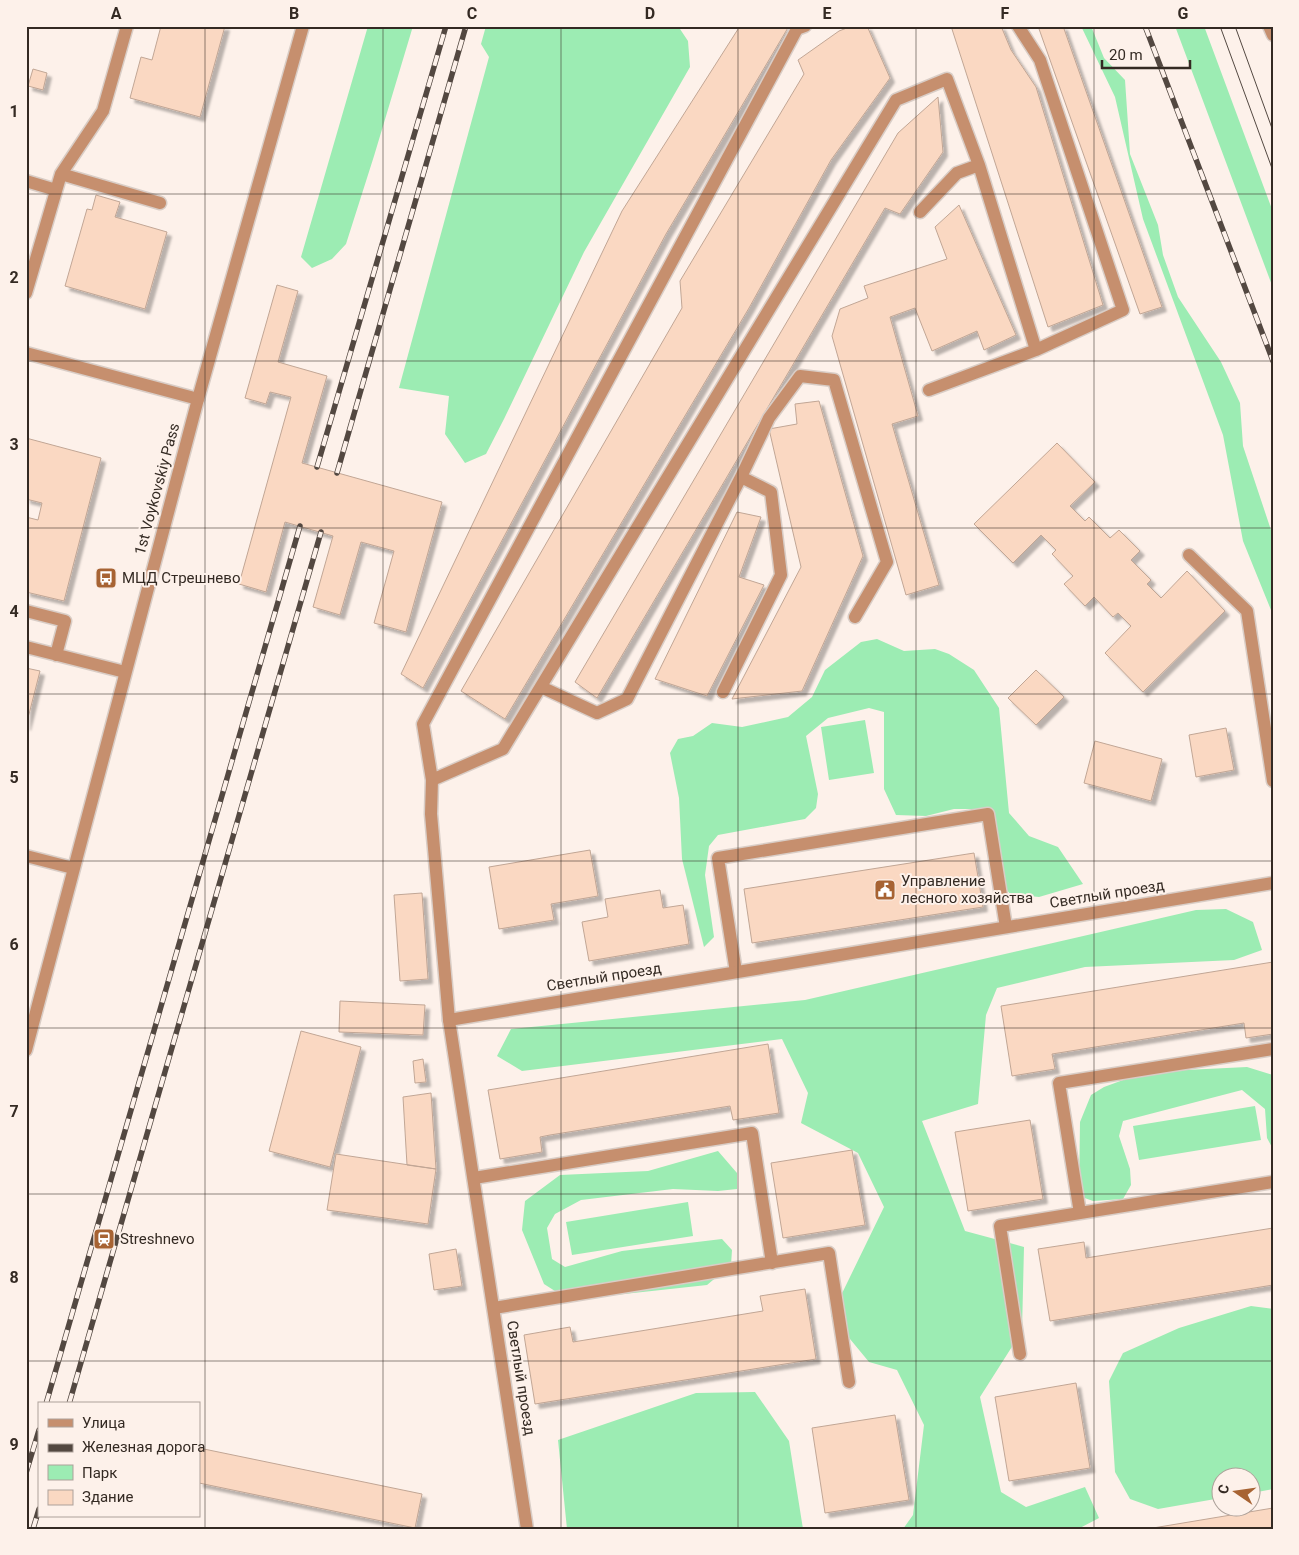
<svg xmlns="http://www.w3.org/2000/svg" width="1299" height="1555" viewBox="0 0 1299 1555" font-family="Roboto,sans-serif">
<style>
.green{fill:#9cecb3}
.building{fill:#fad8c2;stroke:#c1a695;filter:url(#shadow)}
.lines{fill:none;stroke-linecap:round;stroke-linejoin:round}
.service-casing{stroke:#d9cdc6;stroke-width:15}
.minor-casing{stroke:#d9cdc6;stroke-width:15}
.tertiary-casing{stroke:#d9cdc6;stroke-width:15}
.service{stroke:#c68f6e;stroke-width:12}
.minor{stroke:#c68f6e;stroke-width:12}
.tertiary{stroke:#c68f6e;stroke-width:12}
.tram{stroke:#534841;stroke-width:1}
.rail-casing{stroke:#534841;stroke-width:5.5}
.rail{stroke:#fdf1ea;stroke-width:4;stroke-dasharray:11;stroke-linecap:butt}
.grid{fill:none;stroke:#342a23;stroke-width:1;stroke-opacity:0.55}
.labels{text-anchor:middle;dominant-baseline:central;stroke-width:4;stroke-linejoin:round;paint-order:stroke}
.street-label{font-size:15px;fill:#342a23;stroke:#fdf1ea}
.poi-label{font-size:15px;fill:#342a23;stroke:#fdf1ea;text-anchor:start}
.neatline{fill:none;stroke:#342a23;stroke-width:2}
.grid-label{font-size:16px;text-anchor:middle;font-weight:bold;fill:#342a23}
</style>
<defs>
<filter id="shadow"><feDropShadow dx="4.5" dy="4.5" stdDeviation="1" flood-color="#0004"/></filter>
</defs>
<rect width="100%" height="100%" fill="#fdf1ea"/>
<path class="green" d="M368,26H413L374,156L346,244L332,259L312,268L301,257Z
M486,26H678L688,41L690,67L584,252L504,419L486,454L465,463L445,434L449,396L399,388L489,57L481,44Z
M1081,26H1091L1104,58L1125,80L1130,154L1158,225L1163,255L1178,297L1221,362L1240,403L1243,446L1273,536V615L1243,541L1223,435L1143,219L1115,97Z
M1175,26H1204L1273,212V288Z
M877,639L904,651L935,649L949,654L974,670L999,708L1009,813L1029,836L1058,847L1083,884L1039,897L1010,894L996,875L993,809H954L926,816L896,815L884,789V712L869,708L828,718L806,736L818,794L816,808L805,819L718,835L709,846L705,875L714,937L704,947L682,859L679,798L670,753L678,739L693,736L712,723L742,727L788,717L812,697L825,670L861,642Z
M865,720L874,773L829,780L821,727Z
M1226,909L1253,922L1262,950L1234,960L1085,967L997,988L986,1015L978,1104L922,1121L965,1231L1024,1247L1022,1331L980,1397L1001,1492L1026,1507L1085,1487L1099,1518L1078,1529H903L913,1515L924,1425L897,1370L869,1362L831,1316L884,1207L858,1153L801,1123L808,1093L782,1039L522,1071L497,1056L511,1029L805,1000L1196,910Z
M1247,1067L1273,1075V1149L1267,1138L1265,1109L1242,1090L1123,1121L1119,1136L1130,1169L1131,1185L1123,1199L1093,1201L1079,1196L1080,1122L1091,1095L1104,1087L1145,1072Z
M1255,1106L1261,1140L1139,1160L1133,1126Z
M718,1151L737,1173V1189L718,1191L673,1189L581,1200L555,1214L547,1228L552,1259L565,1267L622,1251L722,1239L732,1250L731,1265L707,1285L569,1300L544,1284L522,1230L525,1201L560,1175L648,1171Z
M688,1202L693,1236L572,1255L566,1222Z
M1251,1306L1273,1309V1489L1252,1493V1478H1222L1221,1498L1158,1509L1130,1499L1115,1472L1109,1381L1123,1353L1179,1328Z
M755,1392L789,1441L803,1529H567L558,1440L696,1393Z"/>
<path class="building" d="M161,26H225L200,117L130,98L141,57L152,60Z
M740,26H789L666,234L423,688L401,674L622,211Z
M852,26H867L890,78L831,160L749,308L505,719L461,691L682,308L680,281L804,74L798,60L839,31Z
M951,26H1001L1011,50L1036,87L1103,305L1048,327Z
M1038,26H1063L1162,307L1140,314Z
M33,69L47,73L43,90L28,86Z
M938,97L943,152L900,214L885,208L597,698L575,682L898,133Z
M96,195L120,202L115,217L167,232L145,309L65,286L87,209L92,210Z
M959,205L1016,335L984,350L977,331L932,351L915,308L890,317L918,416L892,424L939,585L906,595L832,336L840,309L868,298L864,286L947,259L935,227Z
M277,285L298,291L278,362L327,376L302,463L442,502L406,632L374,623L394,551L361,542L340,615L313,607L333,536L285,522L266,592L239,584L291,397L270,392L266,404L245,398Z
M819,401L863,556L802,691L732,699L801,567L769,429L797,424L795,404Z
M26,438L101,458L64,601L26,592V517L38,520L42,503L26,499Z
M1057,443L1095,482L1070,506L1085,521L1089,517L1110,538L1119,530L1140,551L1131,560L1151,580L1147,584L1161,598L1187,571L1225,611L1143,692L1105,653L1131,626L1118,613L1113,617L1094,597L1085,606L1064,584L1073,576L1052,554L1056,550L1041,535L1013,563L974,524Z
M737,512L761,517L739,577L764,585L707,696L655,679Z
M26,668L40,671L26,726Z
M1036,670L1064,697L1036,725L1008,698Z
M1226,728L1234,770L1196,777L1189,735Z
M1095,741L1162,759L1151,801L1084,783Z
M590,850L598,896L551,904L554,920L499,929L489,867Z
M974,853L983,907L752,943L744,889Z
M660,890L663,908L683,905L689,944L589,961L582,922L608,917L605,899Z
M422,893L428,979L400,981L394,895Z
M1273,962V1034L1246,1038L1244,1023L1052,1054L1055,1069L1012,1076L1001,1006Z
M340,1001L425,1005L423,1035L339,1032Z
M301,1031L361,1047L330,1167L269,1151Z
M768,1044L779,1113L733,1120L730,1106L550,1135L540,1137L542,1152L500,1159L488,1090Z
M423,1059L426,1082L415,1083L413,1061Z
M431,1093L436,1169L407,1165L403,1097Z
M1030,1120L1043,1199L968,1211L955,1132Z
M852,1150L865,1225L783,1238L771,1163Z
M336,1154L436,1169L428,1224L327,1210Z
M1273,1228V1285L1050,1321L1038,1249L1084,1242L1086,1258Z
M456,1249L462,1286L434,1290L429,1254Z
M805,1289L816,1359L535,1404L524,1335L570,1327L573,1342L763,1311L760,1296Z
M1076,1383L1090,1468L1009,1481L995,1397Z
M895,1415L909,1500L825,1513L812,1428Z
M199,1448L422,1494L415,1528L199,1483Z
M1273,1508V1529H1147Z"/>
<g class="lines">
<g class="service-casing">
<path id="service" d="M61,174L160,203
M26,181L56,190
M920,212L957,173L979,165
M26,293L61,174L103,111L127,26
M929,390L1036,350L1123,310L1040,60L1018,26
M1189,555L1247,611L1273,781
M26,611L65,621L56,655
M26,647L125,672
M541,687L597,713L627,699L741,477L769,418L800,376L834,380L887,562L855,617
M723,692L781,575L771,492L741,477
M432,780L423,724L797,29L805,26
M26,856L73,868
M736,972L718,858L988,814L1006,927
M449,1020L431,814L432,780L503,749L896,100L947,79L979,165L1036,350
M474,1178L752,1133L772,1263
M1080,1213L1273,1182
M494,1308L829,1253L849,1382
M1020,1354L1000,1226L1080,1213L1059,1083L1273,1049"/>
</g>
<g class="minor-casing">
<path id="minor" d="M26,1050L198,399
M527,1529L449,1020L1273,883"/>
</g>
<g class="tertiary-casing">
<path id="tertiary" d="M1269,26L1273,35
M26,353L198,399L303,26"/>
</g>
<use href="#service" class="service"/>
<use href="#minor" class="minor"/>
<use href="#tertiary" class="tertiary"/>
<path class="tram" d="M1220,26L1273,171
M1235,26L1273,131"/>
<g class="rail-casing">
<path id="rail" d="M1145,26L1273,361
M317,467L446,26
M337,473L466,26
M46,1404L300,526
M69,1404L321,532
M26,1473L39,1430
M33,1529L39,1509"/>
</g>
<use href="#rail" class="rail"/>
</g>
<path class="grid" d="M205,26V1529M383,26V1529M561,26V1529M738,26V1529M916,26V1529M1094,26V1529M26,194H1273M26,361H1273M26,528H1273M26,694H1273M26,861H1273M26,1028H1273M26,1194H1273M26,1361H1273"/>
<defs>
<g id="bus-square" transform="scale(1.125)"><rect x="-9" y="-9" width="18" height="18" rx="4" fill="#a76333" stroke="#fdf1ea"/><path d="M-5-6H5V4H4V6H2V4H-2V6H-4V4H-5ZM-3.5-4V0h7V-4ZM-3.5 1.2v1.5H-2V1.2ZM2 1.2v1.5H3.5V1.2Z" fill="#fff"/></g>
<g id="civic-square" transform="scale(1.125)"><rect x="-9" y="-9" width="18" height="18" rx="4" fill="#a76333" stroke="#fdf1ea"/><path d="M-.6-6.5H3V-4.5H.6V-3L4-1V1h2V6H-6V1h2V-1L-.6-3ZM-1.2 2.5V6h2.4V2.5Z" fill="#fff"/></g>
<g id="station-square" transform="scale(1.125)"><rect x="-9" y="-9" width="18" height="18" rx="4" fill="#a76333" stroke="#fdf1ea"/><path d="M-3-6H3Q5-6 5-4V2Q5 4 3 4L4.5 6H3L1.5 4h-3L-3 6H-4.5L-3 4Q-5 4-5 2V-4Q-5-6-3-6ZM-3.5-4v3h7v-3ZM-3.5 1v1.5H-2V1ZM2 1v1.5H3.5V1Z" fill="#fff"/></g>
</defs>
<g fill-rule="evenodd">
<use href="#bus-square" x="106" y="578"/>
<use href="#civic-square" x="885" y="890"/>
<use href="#station-square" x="104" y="1239"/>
</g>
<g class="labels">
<g class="street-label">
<text transform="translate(157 489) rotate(-75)">1st Voykovskiy Pass</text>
<text transform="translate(1107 894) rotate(-9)">Светлый проезд</text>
<text transform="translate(604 977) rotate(-9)">Светлый проезд</text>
<text transform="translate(521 1378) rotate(81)">Светлый проезд</text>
</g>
<g class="poi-label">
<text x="122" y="578">МЦД Стрешнево</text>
<text x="901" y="881">Управление<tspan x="901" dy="17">лесного хозяйства</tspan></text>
<text x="120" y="1239">Streshnevo</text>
</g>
</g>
<rect width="1299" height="1555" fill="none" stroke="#fdf1ea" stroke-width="55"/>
<rect x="38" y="1402" width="162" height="115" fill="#fdf1ea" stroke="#ada19a"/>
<rect x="48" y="1419" width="25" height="8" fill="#c68f6e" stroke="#ada19a"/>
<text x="82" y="1428" font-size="15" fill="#342a23">Улица</text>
<rect x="48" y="1444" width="25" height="8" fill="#534841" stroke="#ada19a"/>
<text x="82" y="1452" font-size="15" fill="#342a23">Железная дорога</text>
<rect x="48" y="1465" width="25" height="15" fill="#9cecb3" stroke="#ada19a"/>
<text x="82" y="1478" font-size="15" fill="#342a23">Парк</text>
<rect x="48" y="1490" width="25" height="15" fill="#fad8c2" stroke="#ada19a"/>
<text x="82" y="1502" font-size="15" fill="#342a23">Здание</text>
<g transform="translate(1236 1492) rotate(283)"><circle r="24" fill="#fdf1ea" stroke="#ada19a"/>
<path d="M0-4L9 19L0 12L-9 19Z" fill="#a76333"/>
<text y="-8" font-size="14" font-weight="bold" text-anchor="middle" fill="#342a23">С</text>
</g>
<path d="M1102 60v8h88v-8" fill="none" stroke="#342a23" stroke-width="2.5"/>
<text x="1109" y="60" font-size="15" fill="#342a23" stroke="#fdf1ea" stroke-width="4" paint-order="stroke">20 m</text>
<rect x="28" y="28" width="1244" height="1500" class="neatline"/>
<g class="grid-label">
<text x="116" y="19">A</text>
<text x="294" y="19">B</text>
<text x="472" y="19">C</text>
<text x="650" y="19">D</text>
<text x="827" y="19">E</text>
<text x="1005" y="19">F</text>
<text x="1183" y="19">G</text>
<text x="14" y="117">1</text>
<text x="14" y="283">2</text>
<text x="14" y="450">3</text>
<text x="14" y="617">4</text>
<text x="14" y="783">5</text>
<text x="14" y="950">6</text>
<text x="14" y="1117">7</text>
<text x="14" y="1283">8</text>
<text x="14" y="1450">9</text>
</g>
</svg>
